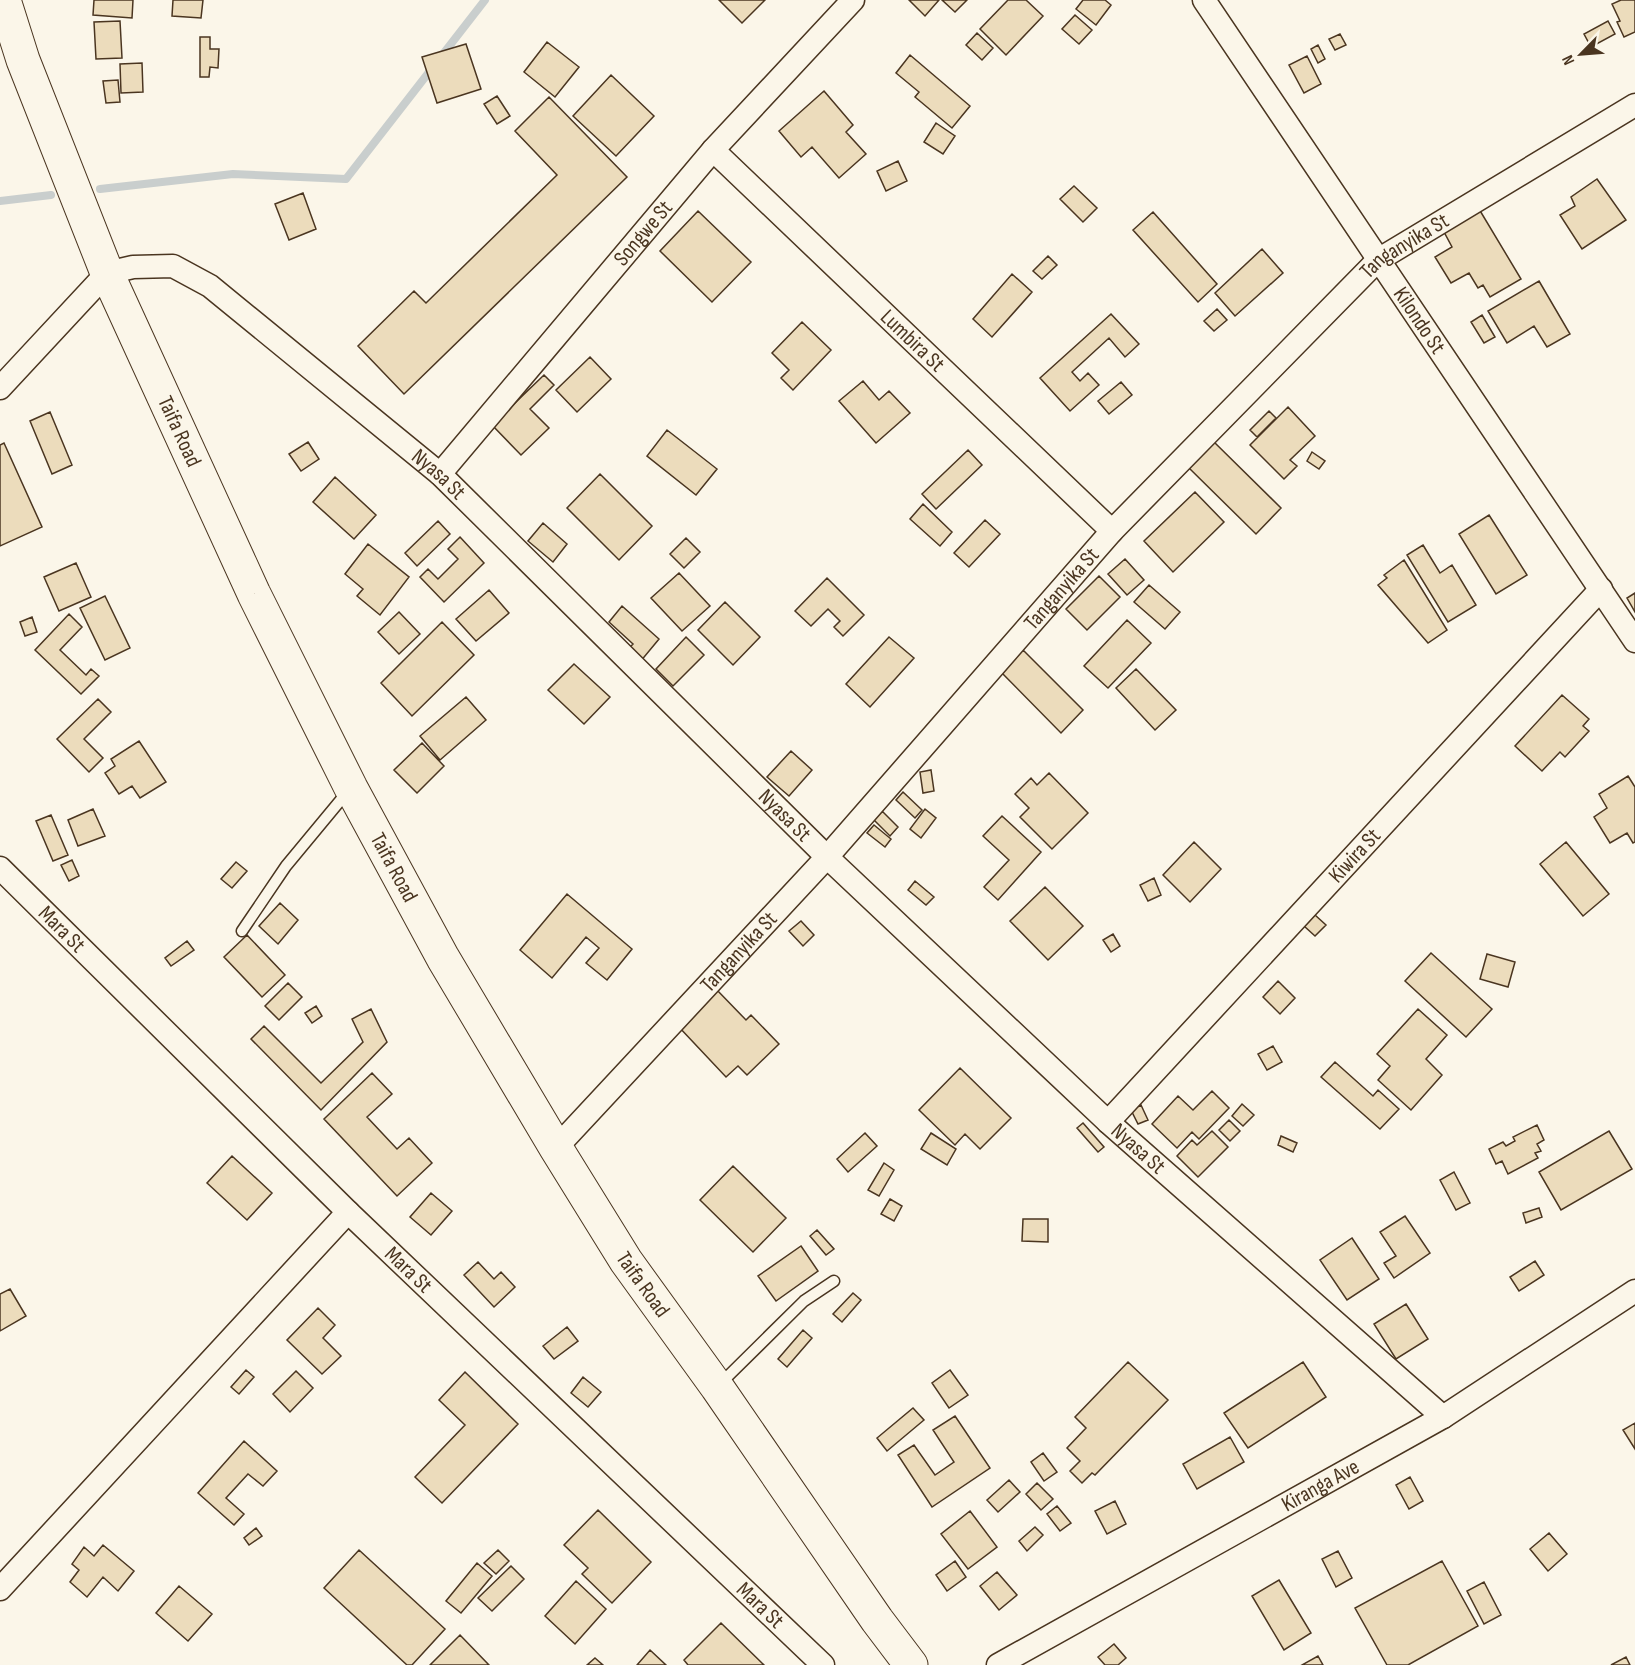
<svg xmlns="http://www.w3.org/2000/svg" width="1635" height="1665" viewBox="0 0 1635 1665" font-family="'Sofia Sans Condensed',sans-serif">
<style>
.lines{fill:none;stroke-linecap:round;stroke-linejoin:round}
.stream{stroke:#c9cecd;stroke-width:8}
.building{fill:#ecdcbc;stroke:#4a3520;stroke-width:1.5}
.lane-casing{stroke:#4a3520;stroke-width:13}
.street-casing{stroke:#4a3520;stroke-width:25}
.highway-casing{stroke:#4a3520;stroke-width:35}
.lane{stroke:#fbf6e9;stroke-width:10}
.street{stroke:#fbf6e9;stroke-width:22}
.highway{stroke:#fbf6e9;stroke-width:33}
.labels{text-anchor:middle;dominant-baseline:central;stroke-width:4.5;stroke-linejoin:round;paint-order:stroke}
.street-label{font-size:22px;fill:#4a3520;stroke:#fbf6e9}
</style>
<rect width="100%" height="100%" fill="#fbf6e9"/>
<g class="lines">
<path class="stream" d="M440,58L485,0
M100,189L233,174L346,179L433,67
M0,201L51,195"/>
</g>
<path class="building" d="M94,0H133L132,18L93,15Z
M173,0H203L201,18L172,16Z
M719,0H765L742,23Z
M909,0H939L925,16Z
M942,0H967L955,12Z
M1008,0H1026L1043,16L1006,55L980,29Z
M1083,0H1105L1111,5L1096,25L1076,9Z
M1621,0H1635V32L1624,37L1617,22L1620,21L1612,4Z
M1075,15L1092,30L1079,44L1062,29Z
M120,21L122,58L96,59L94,22Z
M1608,21L1615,34L1591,47L1584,34Z
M977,33L993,48L982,60L966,45Z
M1340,34L1346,45L1335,50L1329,39Z
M200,37H210V49H219L218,68L210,67L209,77H200Z
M547,42L579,67L555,97L524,72Z
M466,44L481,89L437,103L422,57Z
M1318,45L1325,59L1318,63L1311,49Z
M910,55L970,106L952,128L915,97L919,92L896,73Z
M1307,56L1321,84L1304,93L1289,65Z
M142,63L143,92L121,93L120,64Z
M611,75L654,116L616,156L573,116Z
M118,80L120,102L106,103L103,81Z
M824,91L853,125L846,132L866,154L839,178L812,147L801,157L779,131Z
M497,96L510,116L497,124L484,104Z
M549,97L627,177L404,394L358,346L414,291L426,303L557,175L515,131Z
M936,123L955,136L943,154L924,142Z
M898,161L907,181L886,191L877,171Z
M1597,179L1626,220L1582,249L1560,215L1575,206L1571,197Z
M1074,186L1097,208L1083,222L1060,199Z
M303,193L316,229L289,240L275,204Z
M1479,209L1521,279L1490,297L1483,285L1478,288L1469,273L1451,283L1435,257L1452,247L1443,230Z
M698,211L751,262L712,302L660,251Z
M1153,212L1217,284L1198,302L1133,230Z
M1262,249L1283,273L1235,316L1215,293Z
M1048,256L1057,265L1042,279L1033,271Z
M1012,274L1032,292L992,337L973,319Z
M1539,281L1570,334L1547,347L1534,326L1507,343L1488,311Z
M1217,309L1227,320L1214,331L1204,321Z
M1111,314L1139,344L1125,357L1109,338L1072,372L1080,381L1088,373L1099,385L1070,411L1040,378Z
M1482,315L1495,337L1484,343L1471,322Z
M802,322L831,350L793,390L781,378L789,370L772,353Z
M590,357L611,379L577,412L556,390Z
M544,375L554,385L530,409L549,428L521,455L492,425Z
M863,381L879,400L889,391L910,413L876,443L839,401Z
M1121,382L1132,395L1109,414L1098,401Z
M1288,407L1315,436L1290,460L1297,466L1284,479L1250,445Z
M1269,411L1276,418L1257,437L1250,430Z
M50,412L72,465L52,474L30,421Z
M667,430L717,469L696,495L647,456Z
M1213,441L1281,508L1256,534L1188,467Z
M308,442L319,459L301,471L289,454Z
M4,443L42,527L0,546V445Z
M968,450L982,465L936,509L922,494Z
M1312,452L1325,461L1319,469L1307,461Z
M600,474L652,526L619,560L567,508Z
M335,477L376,515L354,539L313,502Z
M1195,492L1224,522L1173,572L1144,541Z
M923,504L952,532L940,546L910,519Z
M1489,515L1527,575L1496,594L1459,534Z
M985,520L1000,534L969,567L954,553Z
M438,521L450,534L417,566L405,553Z
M543,523L567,544L553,562L528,541Z
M460,537L484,563L444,602L420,577L428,569L438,579L458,559L448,549Z
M686,538L700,552L684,568L670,554Z
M368,544L409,577L380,615L357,596L363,589L345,574Z
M1423,545L1440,573L1452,565L1476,605L1448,622L1407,555Z
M1125,559L1144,580L1127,595L1108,574Z
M1404,560L1447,630L1428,643L1378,585L1387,578L1384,575Z
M76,563L91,597L59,611L44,577Z
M679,573L710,606L682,631L651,598Z
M1099,576L1120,597L1087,630L1066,609Z
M827,578L864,615L843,636L834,627L840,621L828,609L811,626L795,611Z
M1149,585L1180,612L1165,629L1134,602Z
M489,590L509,613L476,641L456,619Z
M1635,593V612L1627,598Z
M105,596L130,648L105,660L80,608Z
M725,602L760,637L733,665L698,630Z
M622,606L659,639L640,662L627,650L633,644L609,622Z
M399,612L420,634L399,654L378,632Z
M69,614L82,627L60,650L86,675L91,669L99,676L81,694L35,650Z
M32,617L37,632L25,636L20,622Z
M1127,620L1151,643L1108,688L1084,666Z
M442,622L474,655L412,716L381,683Z
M686,637L704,655L673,686L656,669Z
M889,637L914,658L870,707L846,684Z
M1023,650L1083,710L1061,733L1001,672Z
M574,664L610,697L584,724L548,690Z
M1136,669L1176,710L1155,730L1116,688Z
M1562,695L1589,719L1583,726L1589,731L1565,757L1560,752L1542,771L1515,746Z
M466,697L486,720L440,760L420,736Z
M98,699L111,712L84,739L103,758L89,772L57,739Z
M139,741L166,782L140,798L132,786L119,794L105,773L115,766L111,759Z
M422,743L444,766L417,793L394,770Z
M791,751L812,770L789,796L767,777Z
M931,770L934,791L923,793L920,772Z
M1049,773L1088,813L1052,849L1020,817L1029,808L1015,794L1031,778L1037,785Z
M1628,776L1635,787V842L1633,843L1627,833L1610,843L1594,817L1607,808L1599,794Z
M903,792L922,810L915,818L896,800Z
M93,809L105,836L78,846L68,820Z
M925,809L936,818L921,838L910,829Z
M882,811L898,827L890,836L874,820Z
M51,815L68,855L53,861L36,821Z
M1002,816L1041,852L998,900L984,887L1009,860L983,836Z
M874,825L891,839L885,847L867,833Z
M1194,842L1221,869L1190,902L1163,875Z
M1566,842L1609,894L1583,916L1540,864Z
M72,860L79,876L69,881L61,865Z
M236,862L247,871L232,888L221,879Z
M1154,878L1161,895L1148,901L1140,885Z
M915,881L934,897L926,905L908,890Z
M1045,887L1083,926L1048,960L1010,921Z
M567,894L632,949L607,980L586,963L599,948L586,937L552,978L520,950Z
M280,903L298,920L278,944L259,926Z
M1315,915L1326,925L1315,936L1304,926Z
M801,921L814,935L803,946L789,931Z
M1113,934L1120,946L1111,952L1103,940Z
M247,935L285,975L262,997L224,957Z
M187,941L194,950L171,966L165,958Z
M1431,953L1492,1009L1466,1037L1405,981Z
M1487,954L1515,962L1508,987L1480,979Z
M1278,981L1295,998L1280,1014L1263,997Z
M288,983L302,997L279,1020L265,1006Z
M716,989L746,1020L751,1015L779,1044L747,1075L738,1066L726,1077L678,1026Z
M316,1006L322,1016L312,1023L305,1013Z
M371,1009L387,1042L321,1110L251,1039L264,1026L321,1083L363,1042L352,1019Z
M1418,1009L1447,1035L1426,1059L1442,1075L1411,1110L1378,1080L1390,1066L1377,1054Z
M1273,1046L1282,1062L1267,1070L1258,1054Z
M1335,1062L1373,1096L1378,1090L1399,1109L1380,1129L1321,1077Z
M960,1068L1011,1118L980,1149L965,1134L955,1145L919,1110Z
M372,1073L392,1094L367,1117L397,1149L409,1138L432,1163L397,1196L324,1119Z
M1212,1091L1229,1108L1199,1139L1192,1132L1177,1148L1152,1124L1178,1096L1193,1110Z
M1242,1104L1254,1115L1243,1126L1232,1116Z
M1141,1105L1148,1120L1138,1124L1131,1110Z
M1229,1120L1240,1131L1230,1141L1219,1130Z
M1083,1123L1104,1147L1098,1152L1077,1128Z
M1537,1125L1544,1140L1537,1144L1541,1151L1535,1153L1538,1158L1508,1174L1502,1161L1496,1164L1489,1149L1503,1142L1506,1146L1515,1141L1513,1137Z
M1212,1131L1228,1147L1198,1177L1177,1156L1192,1140L1197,1145Z
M1609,1131L1632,1169L1561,1210L1539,1172Z
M865,1133L877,1146L848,1172L837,1159Z
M931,1133L956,1149L947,1165L921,1149Z
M1281,1136L1297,1143L1293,1152L1278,1145Z
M232,1156L272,1193L247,1220L207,1183Z
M884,1163L894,1170L879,1196L868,1190Z
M733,1166L786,1218L753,1252L700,1200Z
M1454,1172L1470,1203L1456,1210L1440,1180Z
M431,1193L452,1211L431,1235L410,1217Z
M890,1199L902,1206L894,1221L881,1214Z
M1539,1208L1542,1217L1526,1223L1523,1213Z
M1405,1216L1430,1253L1394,1278L1384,1263L1396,1256L1380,1232Z
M1023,1219H1048V1242L1022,1241Z
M817,1230L834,1249L826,1255L810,1236Z
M1352,1238L1379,1279L1347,1300L1320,1260Z
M801,1246L818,1271L776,1301L758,1276Z
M1535,1261L1544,1275L1519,1291L1510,1277Z
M478,1262L494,1279L501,1272L515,1287L494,1307L464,1275Z
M10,1289L26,1316L0,1331V1294Z
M853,1293L861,1300L842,1322L833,1314Z
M1406,1304L1428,1339L1396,1359L1374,1324Z
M318,1308L335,1325L323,1338L341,1356L322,1374L287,1340Z
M567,1327L578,1341L554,1359L543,1346Z
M803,1330L812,1338L787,1367L778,1359Z
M1128,1362L1168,1400L1095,1475L1092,1473L1082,1483L1070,1471L1080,1461L1067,1448L1086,1428L1075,1417Z
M1303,1362L1326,1397L1248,1448L1224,1413Z
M246,1370L254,1377L239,1394L231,1387Z
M950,1370L968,1395L949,1408L932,1383Z
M296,1371L313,1388L290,1412L273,1394Z
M465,1372L518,1424L442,1503L415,1477L465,1425L439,1400Z
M583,1377L601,1392L588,1407L571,1393Z
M913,1408L924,1420L887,1451L877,1438Z
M955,1416L990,1468L932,1507L898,1455L914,1445L935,1475L954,1462L933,1430Z
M1635,1423V1449L1623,1430Z
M1230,1437L1244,1462L1197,1489L1183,1464Z
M244,1441L277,1471L263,1486L248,1474L226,1498L244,1514L234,1525L198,1493Z
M1043,1453L1057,1472L1044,1481L1031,1462Z
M1410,1477L1423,1501L1409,1509L1396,1485Z
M1009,1480L1020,1492L998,1512L987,1500Z
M1037,1483L1053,1499L1041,1510L1026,1494Z
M1115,1501L1126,1524L1107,1534L1095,1511Z
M1057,1506L1071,1523L1060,1531L1047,1514Z
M598,1510L651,1562L612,1603L582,1574L588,1568L564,1545Z
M970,1511L997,1547L968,1569L941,1534Z
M1035,1527L1043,1535L1027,1551L1019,1541Z
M256,1528L262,1536L249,1545L244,1538Z
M1549,1533L1567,1554L1548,1571L1530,1549Z
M103,1545L134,1571L118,1591L103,1577L87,1597L70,1582L79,1570L72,1564L84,1547L94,1556Z
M359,1550L445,1629L412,1665H407L324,1588Z
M498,1550L509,1561L496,1574L484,1563Z
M1338,1551L1352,1578L1336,1587L1322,1559Z
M955,1561L966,1577L947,1591L936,1575Z
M1442,1561L1478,1626L1408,1665H1387L1355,1608Z
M477,1563L492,1576L461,1613L446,1601Z
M511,1566L524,1579L492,1611L478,1598Z
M997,1572L1017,1595L999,1610L980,1586Z
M1279,1580L1311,1633L1284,1650L1252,1596Z
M576,1581L606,1609L575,1644L545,1616Z
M1484,1582L1501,1615L1484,1624L1467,1591Z
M179,1586L212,1614L188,1641L156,1613Z
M721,1623L764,1665H688L684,1660Z
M460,1635L489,1665H430Z
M1114,1644L1126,1658L1118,1665H1105L1098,1657Z
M650,1650L666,1665H637Z
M1318,1656L1323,1665H1302Z
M1626,1657L1630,1665H1611Z
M595,1658L603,1665H587Z"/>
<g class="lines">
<g class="lane-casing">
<path id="lane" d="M242,931L286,866L349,790
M719,1385L804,1301L834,1281"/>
</g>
<g class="street-casing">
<g id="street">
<path id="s1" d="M1204,0L1635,641"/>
<path id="s2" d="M713,150L1112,531"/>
<path id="s3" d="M0,388L107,273L133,267L173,266L210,286L440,474L827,857L1108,1122L1443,1417"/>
<path id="s4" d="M440,474L713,150L853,0"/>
<path id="s5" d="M0,868L348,1212L823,1665"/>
<path id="s6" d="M1108,1122L1601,589"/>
<path id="s7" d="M556,1148L827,857L1112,531L1378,260L1635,105"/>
<path d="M0,1589L348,1212"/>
<path id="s8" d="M998,1665L1443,1417L1635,1291"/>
</g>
</g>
<g class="highway-casing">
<g id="highway">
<path id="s9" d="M4,0L23,60L107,273L254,594L351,788L443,958L556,1148L626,1261L717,1387L877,1620L911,1665"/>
</g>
</g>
<use href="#lane" class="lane"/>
<use href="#street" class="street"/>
<use href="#highway" class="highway"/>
</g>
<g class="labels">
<g class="street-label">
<text stroke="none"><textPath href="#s4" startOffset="315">Songwe St</textPath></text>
<text stroke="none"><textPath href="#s7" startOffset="1240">Tanganyika St</textPath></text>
<text stroke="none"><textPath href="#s1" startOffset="386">Kilondo St</textPath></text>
<text stroke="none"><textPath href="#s2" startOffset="276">Lumbira St</textPath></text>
<text stroke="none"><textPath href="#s9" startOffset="466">Taifa Road</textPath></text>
<text stroke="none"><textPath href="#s3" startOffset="562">Nyasa St</textPath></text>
<text stroke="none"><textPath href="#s7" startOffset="754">Tanganyika St</textPath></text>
<text stroke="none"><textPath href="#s3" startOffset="1048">Nyasa St</textPath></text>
<text stroke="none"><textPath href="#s6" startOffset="363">Kiwira St</textPath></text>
<text stroke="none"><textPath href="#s9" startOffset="952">Taifa Road</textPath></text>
<text stroke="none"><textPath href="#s5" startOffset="87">Mara St</textPath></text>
<text stroke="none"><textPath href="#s7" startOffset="268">Tanganyika St</textPath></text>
<text stroke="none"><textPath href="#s3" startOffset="1534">Nyasa St</textPath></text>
<text stroke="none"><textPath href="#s5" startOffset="573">Mara St</textPath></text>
<text stroke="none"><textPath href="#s9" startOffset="1438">Taifa Road</textPath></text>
<text stroke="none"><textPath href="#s8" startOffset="369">Kiranga Ave</textPath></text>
<text stroke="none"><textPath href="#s5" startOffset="1059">Mara St</textPath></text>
</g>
</g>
<g transform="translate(1581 54) rotate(245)" stroke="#fbf6e9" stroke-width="4.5" paint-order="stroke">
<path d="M0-4.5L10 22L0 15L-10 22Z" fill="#4a3520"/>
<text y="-9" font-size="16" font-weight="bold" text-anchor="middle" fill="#4a3520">N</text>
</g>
</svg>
